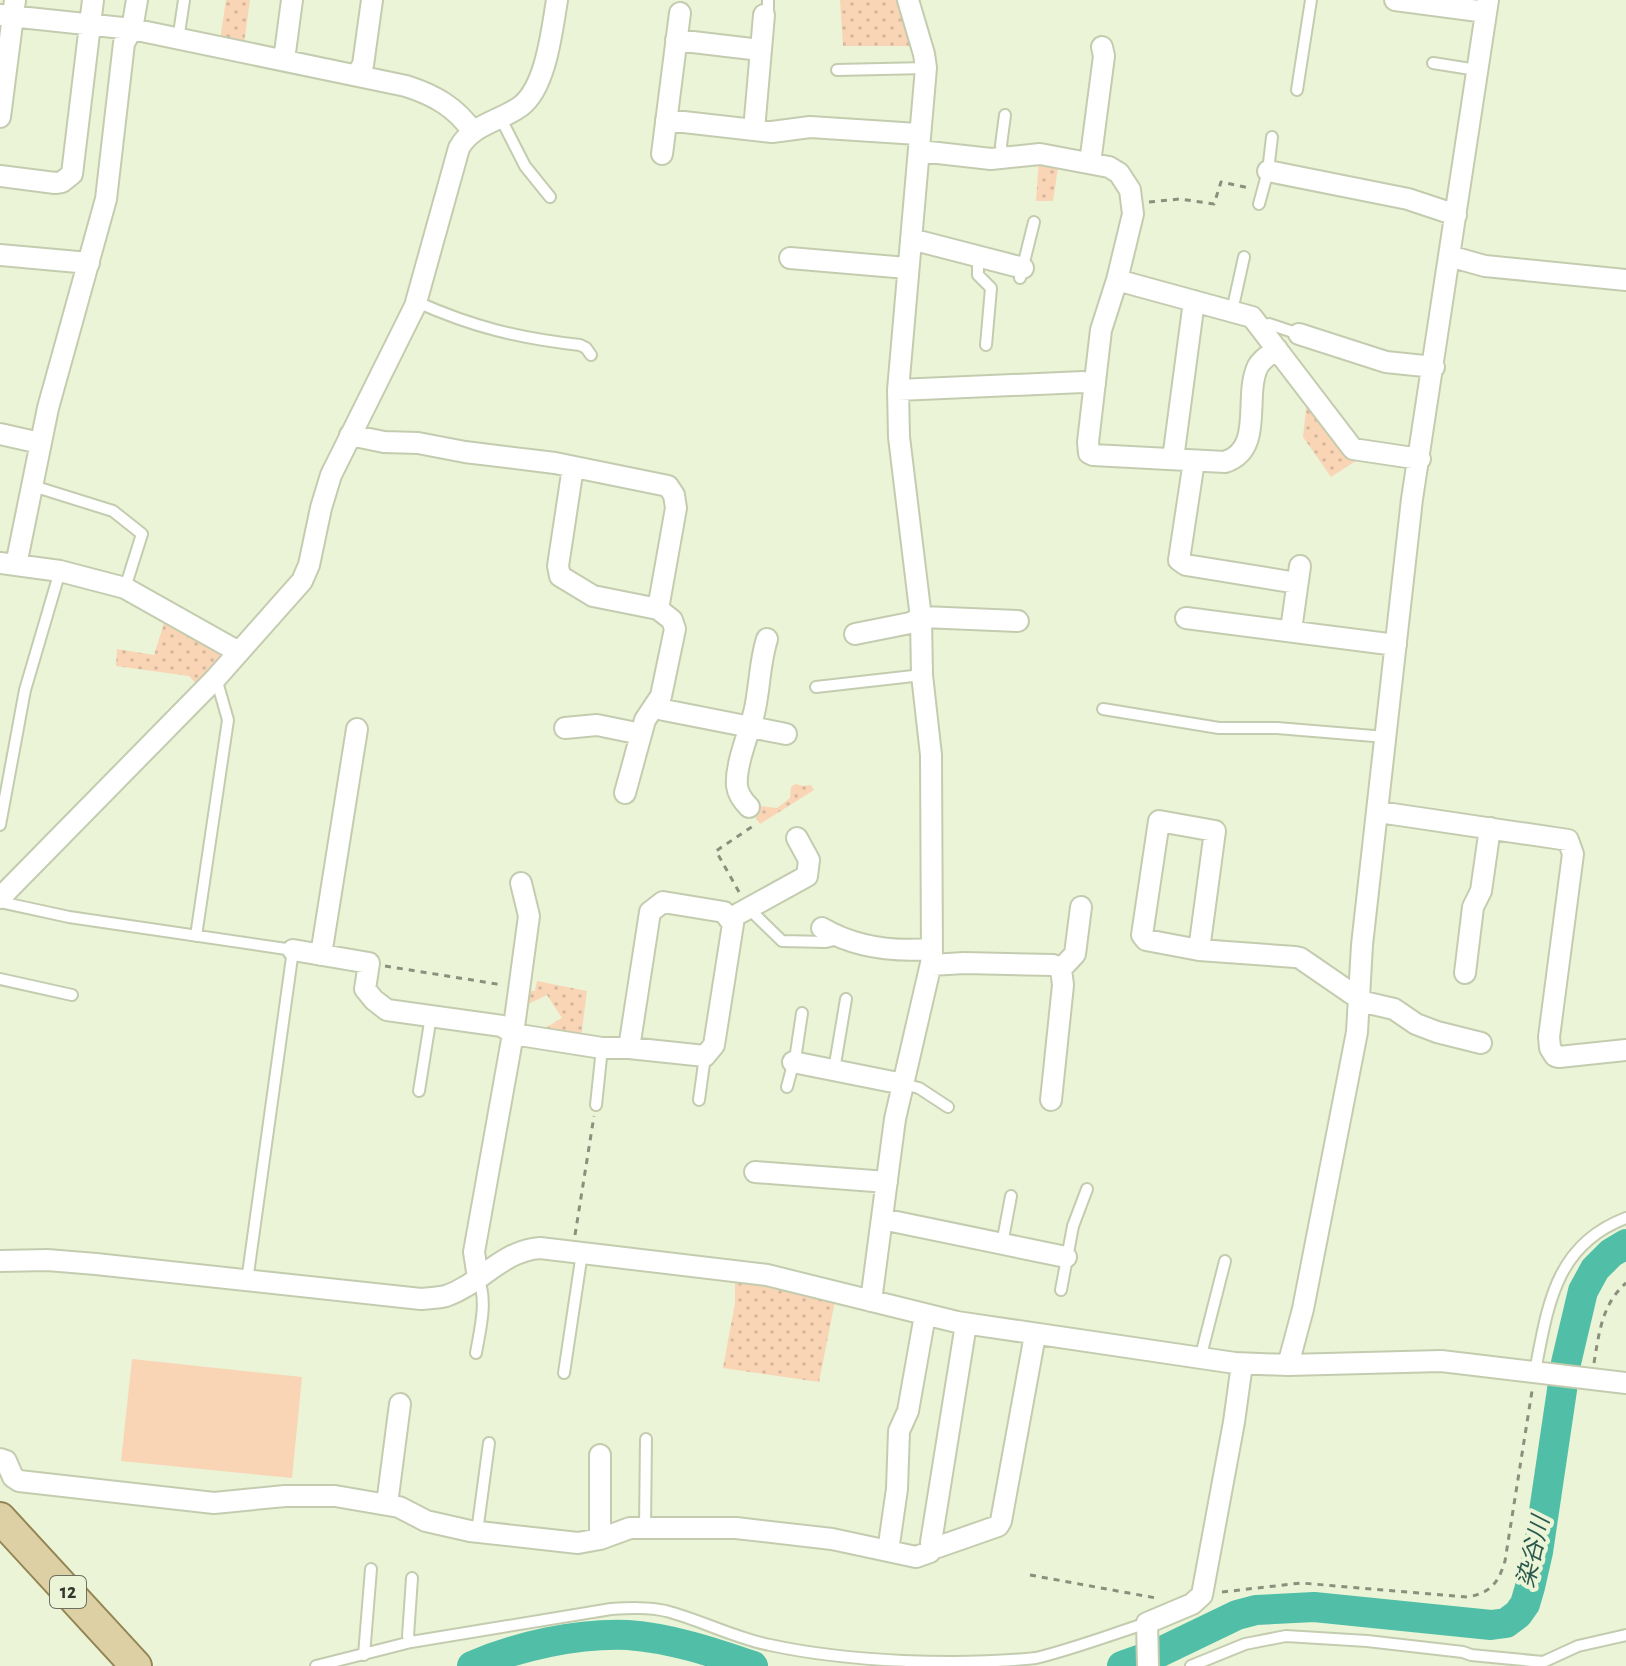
<svg xmlns="http://www.w3.org/2000/svg" width="1626" height="1666" viewBox="0 0 1626 1666" font-family="'Alegreya Sans','Noto Sans JP',sans-serif">
<style>
.grass{fill:#f9d5b6}
.park{fill:url(#park-dots)}
.lines{fill:none;stroke-linecap:round;stroke-linejoin:round}
.river{stroke:#51bfa7;stroke-width:30}
.lane-casing{stroke:#c4ccb0;stroke-width:14}
.street-casing{stroke:#c4ccb0;stroke-width:24}
.primary-casing{stroke:#948654;stroke-width:34}
.path{stroke:#8b907d;stroke-width:3;stroke-dasharray:6 6;stroke-linecap:butt}
.lane{stroke:#fff;stroke-width:10}
.street{stroke:#fff;stroke-width:20}
.primary{stroke:#ddd0a5;stroke-width:30}
.labels{text-anchor:middle;dominant-baseline:central;stroke-width:8;stroke-linejoin:round;paint-order:stroke}
.shield{fill:#ebf4d7;stroke:#6c7060;stroke-width:2}
.shield-label{font-size:20px;font-weight:bold;fill:#35382d}
.water-label{font-size:24px;font-style:italic;fill:#2a594e;stroke:#ebf4d7}
</style>
<defs>
<pattern id="park-dots" width="8" height="8" patternUnits="userSpaceOnUse" patternTransform="scale(2)"><rect width="8" height="8" fill="#f9d5b6"/><path d="M2 2h.1M6 6h.1" fill="none" stroke="#d6b89d" stroke-width="1.8" stroke-linecap="round"/></pattern>
</defs>
<rect width="100%" height="100%" fill="#ebf4d7"/>
<path class="grass" d="M132,1359L302,1377L292,1478L121,1461Z"/>
<path class="park" d="M226,0H250L244,44L220,40Z
M840,0H900L914,46H843Z
M1039,159L1059,161L1053,201H1036Z
M1307,401L1365,455L1331,477L1303,437Z
M166,617L226,655L199,687L189,676L116,666L117,649L154,655Z
M795,784L803,786L811,785L814,790L760,824L749,807L753,805L777,808L790,798L791,787Z
M537,981L587,991L581,1037L542,1030L562,1018L547,995L524,1006L525,991H535Z
M735,1276L835,1301L819,1382L723,1368L735,1303Z"/>
<g class="lines">
<path class="river" d="M472,1666C518,1646 577,1633 628,1635C670,1638 713,1652 753,1666
M1122,1666L1156,1654L1237,1615L1256,1610L1314,1607L1491,1625L1506,1623L1518,1614L1525,1604L1530,1587L1538,1552L1566,1363L1583,1291L1595,1269L1611,1253L1626,1244"/>
<g class="lane-casing">
<path id="lane" d="M764,15L768,12V0
M178,40L184,0
M1433,63L1477,70
M837,70L926,68
M1297,90L1311,0
M500,117L525,166L550,197
M1003,159L1001,145L1005,115
M1259,204L1268,171L1272,137
M978,256V275L991,288L986,345
M1020,278L1034,222
M417,302C473,327 518,338 580,345L586,348L591,355
M1232,311L1244,257
M1262,326L1269,324L1299,334
M33,486L113,511L142,534L125,588
M816,687L922,675
M1103,709L1219,728H1277L1386,737
M0,825L25,690L60,571
M0,902L69,917L293,950L247,1281
M749,909L782,941L826,942L838,939
M196,936L228,720L216,678
M0,979L72,995
M834,1070L846,999
M903,1084L919,1088L948,1107
M787,1087L796,1053L802,1013
M419,1091L431,1016
M699,1100L705,1056
M596,1105L602,1048
M1002,1244L1011,1196
M1061,1290L1073,1226L1087,1189
M476,1353C480,1329 488,1301 478,1278
M1200,1359L1225,1261
M1535,1371C1548,1305 1555,1245 1626,1218
M564,1373L582,1253
M645,1528L646,1439
M477,1532L489,1443
M411,1642L408,1636L412,1578
M364,1655L371,1569
M316,1666L411,1642L611,1609C629,1608 648,1607 666,1611C701,1620 734,1638 770,1645C848,1662 958,1666 1036,1658C1073,1649 1110,1635 1147,1623
M1191,1666L1245,1644L1286,1636L1367,1641L1463,1652L1471,1655L1543,1662L1578,1646L1626,1635"/>
</g>
<g class="street-casing">
<path id="street" d="M1395,0L1486,12
M0,15L132,29L406,86C434,95 456,107 473,132
M676,40L760,50
M284,60L292,0
M356,75L363,65L372,0
M0,117L15,0
M666,120L772,132L810,127L918,134
M754,130L764,15
M920,151L991,159L1040,154L1109,167L1119,173L1130,190L1133,214L1117,280L1101,330L1088,442L1089,453L1093,455L1225,462C1265,449 1243,396 1258,366C1262,359 1270,354 1277,349
M662,154L680,13
M1090,163L1104,56L1102,47
M1268,171L1408,199L1456,215
M0,176L55,183L62,182L72,174L93,0
M911,239L1023,268
M0,255L89,263
M1449,256L1485,266L1626,280
M790,258L907,268
M1117,280L1252,317L1353,449L1420,459
M1299,334L1386,362L1434,367
M898,390L1083,382L1095,384
M0,434L40,443
M350,435L384,442L418,443L465,452L555,463L668,486L674,495L676,508L658,609
M1173,459L1194,301
M1194,461L1179,560L1186,565L1297,583
M573,467L558,566L560,576L593,596L658,609L672,620L675,629L661,696L645,720L625,793
M0,563L60,571L125,588L237,651
M16,565L48,408L106,199L124,43L132,29L137,0
M1186,618L1396,645
M1291,630L1300,566
M855,634L910,623L923,617L1018,621
M655,706L664,710L786,734
M565,728L597,725L641,734
M749,807C743,801 738,795 737,786C735,765 749,733 754,713C760,689 759,664 767,639
M1379,812L1568,840L1573,854L1549,1037L1550,1048L1555,1056L1559,1057L1626,1050
M0,898L216,678L302,581L309,565L321,508L331,475L415,306L459,148C472,124 501,121 521,106C546,87 552,30 557,0
M729,919L807,876L809,860L797,838
M822,928C856,948 893,952 931,949
M293,950L369,963L365,989L374,1000L387,1010L502,1026L513,1034L602,1048H629L705,1056L714,1045L733,924L724,912L663,902L650,912L629,1048
M1199,950L1215,831L1159,821L1142,935L1146,940L1199,950L1295,957L1300,958L1364,1002L1394,1009L1416,1024L1437,1032L1481,1043
M321,955L357,729
M932,965L964,963L1053,965L1061,969L1063,985L1051,1100
M1061,969L1075,954L1081,907
M1465,973L1473,907L1481,891L1490,828
M793,1062L903,1084
M755,1172L887,1182
M882,1219L1066,1257
M0,1261L47,1260L96,1264L421,1299C429,1298 438,1298 446,1296C481,1284 501,1251 540,1248L767,1275L957,1322L1235,1363L1288,1365L1441,1361L1626,1383
M478,1278L474,1252L513,1034L529,916L521,883
M871,1301L895,1119L932,959L931,755L922,675L921,618L899,437L898,390L926,68L924,54L908,0
M966,1324L931,1542L938,1547L998,1526L1001,1521L1035,1335
M1288,1365L1303,1309L1357,1032L1362,945L1412,499L1488,0
M0,1459L6,1461L13,1477L19,1481L214,1503L285,1496H335L399,1507L426,1521L470,1531L578,1543L600,1539L630,1528H736L832,1539L916,1557L930,1552L934,1546
M387,1504L400,1404
M600,1539V1455
M888,1551L897,1489L899,1431L908,1411L925,1315
M1148,1666L1147,1623L1192,1604L1202,1595L1234,1422L1242,1364"/>
</g>
<g class="primary-casing">
<path id="primary" d="M0,1518L136,1666"/>
</g>
<path class="path" d="M1149,202L1180,199L1214,204L1221,182L1249,188
M739,892L716,851L753,826
M385,966L503,985
M575,1235L594,1116
M1594,1363C1599,1333 1602,1304 1626,1283
M1030,1575L1156,1598
M1222,1592L1301,1583L1468,1597C1492,1592 1498,1583 1505,1561L1532,1391"/>
<use href="#lane" class="lane"/>
<use href="#street" class="street"/>
<use href="#primary" class="primary"/>
</g>
<g class="labels">
<rect class="shield" x="50" y="1576" width="36" height="32" rx="6"/>
<g class="shield-label">
<text x="68" y="1592">12</text>
</g>
<g class="water-label">
<text transform="translate(1534 1552) rotate(-77)">染谷川</text>
</g>
</g>
</svg>
